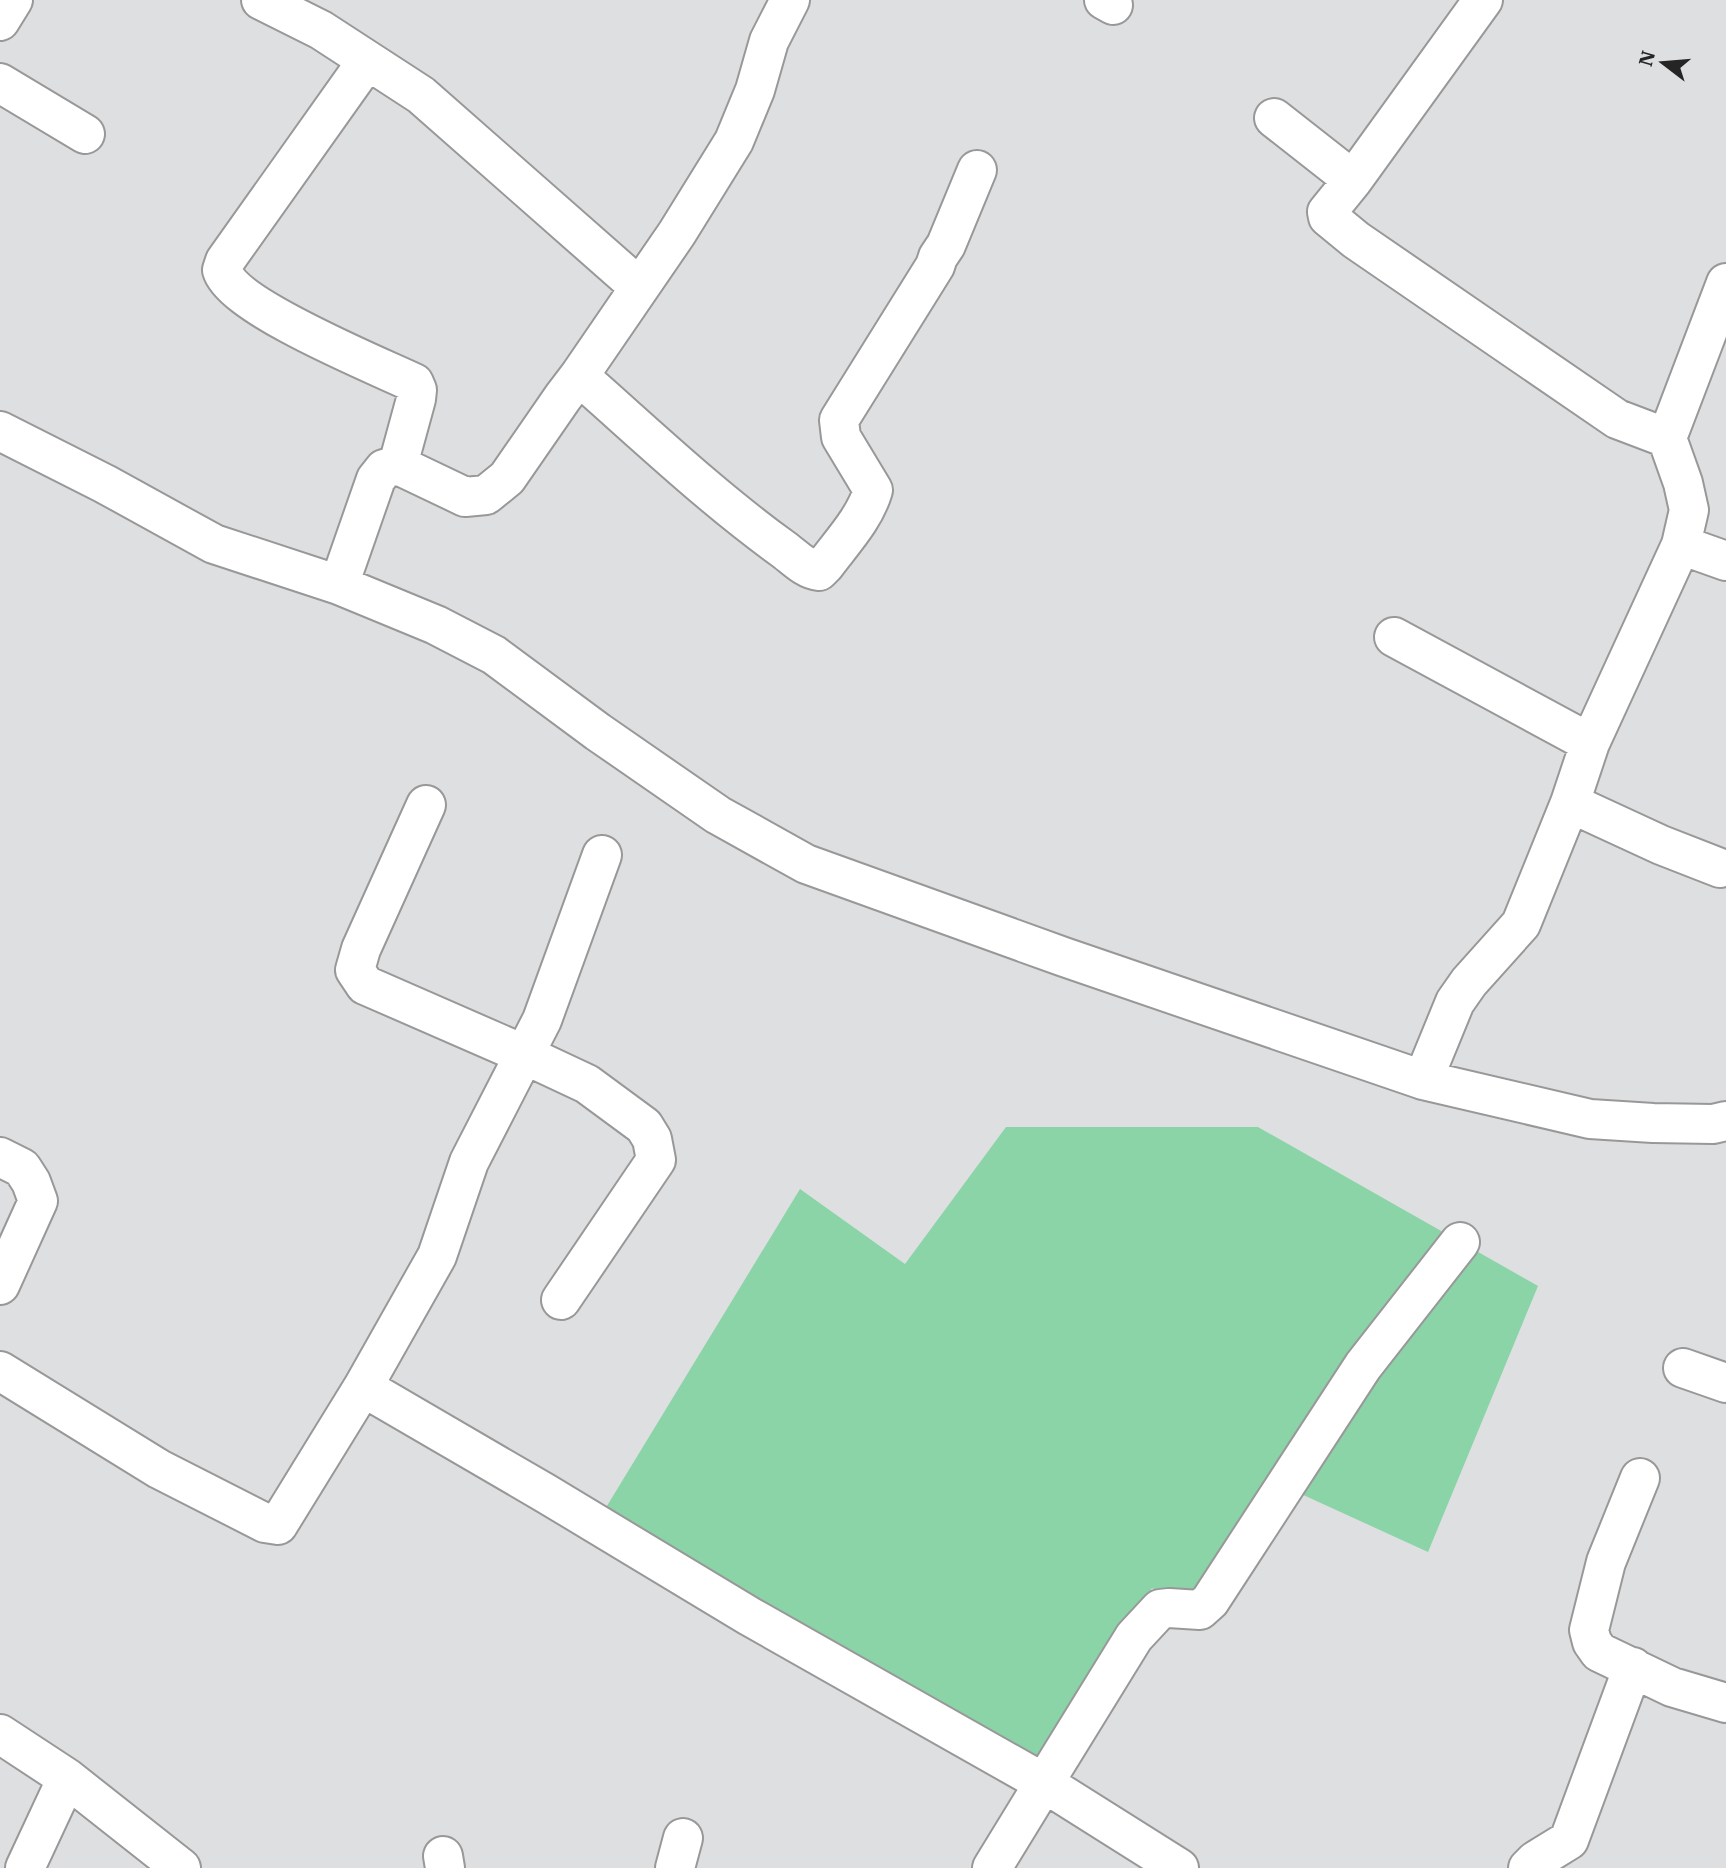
<svg xmlns="http://www.w3.org/2000/svg" width="1726" height="1868" viewBox="0 0 1726 1868" font-family="'IBM Plex Serif',serif">
<style>
.green{fill:#8ad4a7}
.lines{fill:none;stroke-linecap:round;stroke-linejoin:round}
.street-casing{stroke:#989899;stroke-width:42}
.street{stroke:#fff;stroke-width:38}
</style>
<rect width="100%" height="100%" fill="#dedfe0"/>
<path class="green" d="M1006,1127H1258L1538,1286L1428,1552L1288,1488L1201,1622L1152,1588L1033,1788L599,1519L800,1189L905,1264Z"/>
<g class="lines">
<g class="street-casing">
<path id="street" d="M261,0L321,30L421,95L639,287
M1104,0L1113,5
M0,21L13,0
M367,61L225,261L222,270C233,307 376,365 414,383L417,390L416,399L398,465
M0,83L85,134
M1274,118L1353,180L1327,212L1328,217L1356,240L1617,419L1667,438
M1353,180L1483,0
M579,376C646,435 711,497 783,549C794,557 806,570 819,571L825,565C842,542 865,518 873,490L841,437L839,420L935,266L938,257L946,245L977,170
M0,431L105,484L214,544L339,585L436,625L494,655L598,732L718,815L806,864L1064,957L1423,1080L1590,1119L1653,1123L1713,1124L1726,1121
M1681,545L1726,561
M339,585L376,479L384,469L398,465L465,497L486,495L507,478L563,397L579,376L677,233L734,141L755,90L769,41L790,0
M1394,637L1590,743
M1570,803L1661,845L1720,868
M426,805L361,949L355,970L365,985L523,1054L587,1084L644,1126L652,1139L656,1160L561,1300
M1423,1080L1455,1002L1469,982L1521,924L1570,803L1590,743L1681,545L1689,510L1683,483L1667,438L1726,283
M0,1157L22,1168L31,1182L38,1201L0,1285
M1683,1368L1726,1383
M0,1371L159,1469L265,1523L278,1525L363,1387L545,1493L749,1616L1044,1783L992,1868
M363,1387L437,1256L469,1162L542,1020L602,855
M1640,1478L1606,1562L1589,1630L1592,1642L1599,1652L1672,1687L1726,1703
M0,1734L67,1778L181,1868
M443,1856L445,1868
M25,1868L67,1778
M675,1868L683,1838
M1179,1868L1044,1783L1134,1637L1160,1609L1169,1608L1200,1610L1210,1601L1363,1366L1460,1242
M1528,1868L1535,1861L1569,1840L1633,1667"/>
</g>
<use href="#street" class="street"/>
</g>
<g transform="translate(1663 63) rotate(286)" stroke="#dedfe0" stroke-width="5" paint-order="stroke">
<path d="M0-5L12 26L0 18L-12 26Z" fill="#252526"/>
<text y="-10" font-size="19" font-weight="bold" text-anchor="middle" fill="#252526">N</text>
</g>
</svg>
